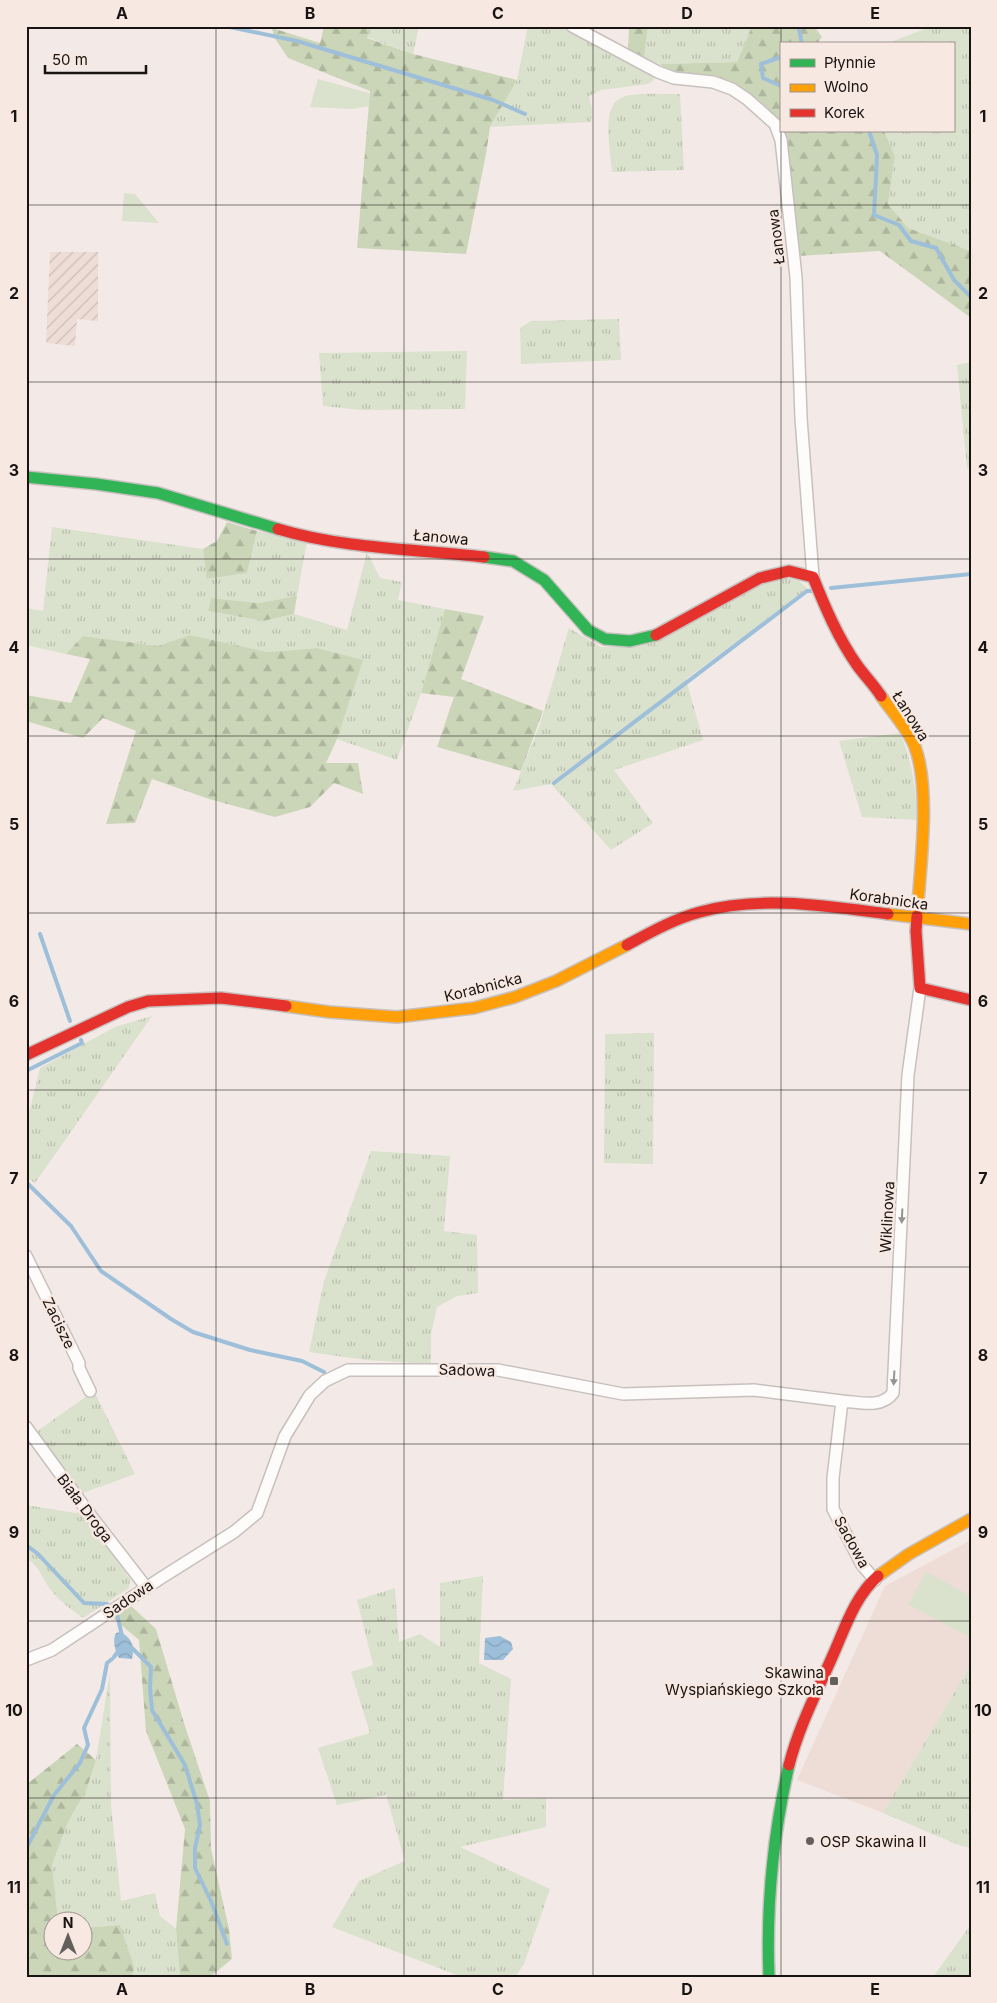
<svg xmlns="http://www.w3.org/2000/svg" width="997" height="2003" viewBox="0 0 997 2003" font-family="Inter,sans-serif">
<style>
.built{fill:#eeddd6}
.industrial{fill:url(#industrial-furrows)}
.grass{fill:url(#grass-tufts)}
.forest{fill:url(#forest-firs)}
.park{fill:#dae1cc}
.water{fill:url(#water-waves)}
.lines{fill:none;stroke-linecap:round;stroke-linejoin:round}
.stream{stroke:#9dbfd9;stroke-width:4}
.street-casing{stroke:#c7c0be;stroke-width:14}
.fast-casing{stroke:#c7c0be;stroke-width:14}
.slow-casing{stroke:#c7c0be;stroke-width:14}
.jam-casing{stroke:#c7c0be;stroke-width:14}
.street{stroke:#fdfcfb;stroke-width:11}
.fast{stroke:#30b455;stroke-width:11}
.slow{stroke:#ff9f0a;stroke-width:11}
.jam{stroke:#e5322d;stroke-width:11}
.oneway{fill:#969492}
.grid{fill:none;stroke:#191411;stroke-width:1;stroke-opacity:0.55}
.poi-dot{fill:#655f5c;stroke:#f8e8e2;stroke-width:2}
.labels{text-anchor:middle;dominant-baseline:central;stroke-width:5;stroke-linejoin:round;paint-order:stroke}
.street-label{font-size:15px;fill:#191411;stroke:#f8e8e2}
.poi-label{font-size:15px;fill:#191411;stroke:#f8e8e2;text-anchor:end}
.neatline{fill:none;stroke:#191411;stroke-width:2}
.grid-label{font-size:16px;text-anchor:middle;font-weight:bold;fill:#191411}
</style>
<defs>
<pattern id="industrial-furrows" width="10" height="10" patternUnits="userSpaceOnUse" patternTransform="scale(1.25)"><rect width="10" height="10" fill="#eeddd6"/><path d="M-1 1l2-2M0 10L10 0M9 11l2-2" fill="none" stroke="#ccbdb7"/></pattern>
<pattern id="grass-tufts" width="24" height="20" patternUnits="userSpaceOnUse" patternTransform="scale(1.25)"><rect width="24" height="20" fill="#dae1cc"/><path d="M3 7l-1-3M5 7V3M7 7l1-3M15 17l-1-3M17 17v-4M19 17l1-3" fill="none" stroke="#bac0ae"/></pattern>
<pattern id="forest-firs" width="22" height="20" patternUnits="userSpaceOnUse" patternTransform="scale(1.25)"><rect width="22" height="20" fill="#cbd6b8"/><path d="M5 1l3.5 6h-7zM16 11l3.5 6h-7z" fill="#aeb79d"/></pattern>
<pattern id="water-waves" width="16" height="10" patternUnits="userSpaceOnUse" patternTransform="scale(1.25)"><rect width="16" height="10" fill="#9dbfd9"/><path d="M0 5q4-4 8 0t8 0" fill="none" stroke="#87a3b9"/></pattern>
</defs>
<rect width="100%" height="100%" fill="#f3eae7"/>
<path class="built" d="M971,1540V1664L883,1813L797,1780L885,1586Z"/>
<path class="industrial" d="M50,252H98V321L77,319L75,346L46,343Z"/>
<path class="grass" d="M371,26H419L413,54L367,37Z
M528,26H562L651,73L654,80L648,84L601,90L589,96L592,109L591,122L490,127L517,80Z
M648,26H752L737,62L660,64L644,58Z
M932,26H971V251L908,228L888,204L895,156L884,131H953V44H886Z
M680,94L684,170L612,172C611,154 601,109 619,99C632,91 665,95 680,94Z
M619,319L621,360L521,364L520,328L531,321Z
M467,351L465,409L362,410L323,406L319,353Z
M971,362V468H967L957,365Z
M52,527L203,549L208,579L247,573L257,531L307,542L297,596L259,603L211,598L208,611L263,621L294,614L347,630L367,552L380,578L402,582L398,600L445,609L421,693L397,760L337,739L362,660L316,648L268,652L190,635L158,646L83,636L66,654L26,645V608L43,611Z
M784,577L799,581L808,589L686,679L703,740L614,770L653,823L611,850L551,784L513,791L539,727L569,628L601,647H615L762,582Z
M900,733C913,763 915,788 918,820L862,817L839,741Z
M152,1016L35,1183L26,1177V1125L40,1068L115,1027Z
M654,1033L653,1164L604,1163L605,1034Z
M371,1151L450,1156L444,1231L477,1235L478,1293L457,1296L437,1307L431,1334V1364L366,1360L309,1352L324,1281Z
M94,1391L135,1474L80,1494L36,1432Z
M26,1505L76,1513L82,1512L130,1579L129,1588L83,1618C72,1610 59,1601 50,1589C42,1578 39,1565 26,1558Z
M483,1576L479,1663L511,1679L503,1800L546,1798V1827L460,1847L550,1889L524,1964L515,1977H462L332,1927L359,1881L405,1861L386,1795L337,1805L318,1748L370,1733L351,1672L373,1665L357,1600L395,1588L399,1642L420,1634L440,1647V1583Z
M971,1664V1848L961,1846L883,1813Z
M110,1673L111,1804L121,1901L155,1893L160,1916L176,1929L180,1977H132L133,1967L120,1925L83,1928L82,1920H58L52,1865L68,1822L86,1791L96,1760Z
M971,1925V1977H933L969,1927Z"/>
<path class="forest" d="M324,26H371L367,38L413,54L517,80L490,127L486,154L466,254L357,248L370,91L288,58L274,37L272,28L320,43Z
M629,26H648L644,58L628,50Z
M752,26H814L822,37L817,44H781V126L778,119L737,84L712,77L673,74L660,64L737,62Z
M782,131H884L895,156L888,204L908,228L971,251V318L880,251L798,256Z
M227,522L257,531L247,573L207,579L203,549L217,541Z
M297,596L294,614L263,621L208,611L211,598L259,603Z
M445,609L484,616L461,679L543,711L521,771L437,747L454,697L421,693Z
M190,635L268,652L317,648L363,660L337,739L326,763H358L363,794L334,783L310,807L275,817L209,799L152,779L135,823L106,824L136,731L103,718L83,738L26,721V695L71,703L90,659L66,654L83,636L158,646Z
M130,1605L156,1629L184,1723L210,1801L211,1849L229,1929L232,1959L210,1977H180L176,1929L185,1829L146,1731L139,1640L113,1618Z
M77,1744L96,1760L86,1791L68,1822L52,1865L58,1920H52V1950H82L83,1928L120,1925L134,1967L132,1977H26V1785Z"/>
<path class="park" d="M318,79L369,93V106L352,109L310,107Z
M124,193L135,194L159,223L122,221Z
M926,1572L971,1596V1638L908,1604Z"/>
<path class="water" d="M121,1632C132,1639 135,1646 132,1659L119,1658C115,1650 112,1641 116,1633Z
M500,1636L511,1642L513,1649L503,1660H484L485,1638Z"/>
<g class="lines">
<path class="stream" d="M225,26L297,41L493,100L525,114
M797,26L799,29L802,44
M781,57L761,64L763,78L781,86
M869,131L877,155L874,215L899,225L911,241L936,248L954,280L971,297
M831,588L971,574
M554,783L807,591H814
M40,934L70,1021
M26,1071L82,1043L81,1040
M26,1182L71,1226L101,1271L171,1319L193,1332L250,1350L302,1361L324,1372
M26,1545L38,1554L84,1603L107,1604L111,1608
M114,1611L117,1614L122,1636
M132,1648L151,1667L150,1688L152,1710L185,1765L197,1804L200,1825L195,1848V1868L211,1901L227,1944
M114,1657L119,1650
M26,1849L54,1795L80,1763L88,1745L84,1728L102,1689L107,1663L112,1659"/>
<g class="street-casing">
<path id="street" d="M572,26L658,72L674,78L713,82L732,89L747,99L775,124L781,140L796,277L801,418L813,577
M26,1256L79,1363V1368L90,1391
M842,1401C859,1402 881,1409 893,1393L908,1075L920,988
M26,1427L91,1516L146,1587
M26,1660L52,1650L161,1578L234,1532L257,1513L285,1436L310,1395L325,1381L348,1370H498L623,1394L754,1390L842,1401L833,1478V1509L862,1565L875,1580"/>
</g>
<g class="fast-casing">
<path id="fast" d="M26,477L96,484L158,493L278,529
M484,557L513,561L544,580L588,630L605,639L630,641L656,635
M769,1977C766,1905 773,1835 789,1765"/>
</g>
<g class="slow-casing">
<path id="slow" d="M881,696C890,709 910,732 915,747C931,790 920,869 917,916
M888,914L971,924
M286,1006L329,1012L397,1017L474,1008L515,997L556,981L627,945
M878,1576L909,1554L971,1519"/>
</g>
<g class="jam-casing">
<path id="jam" d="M278,529C345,549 415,549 484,557
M656,635L760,578L789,571L813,577C825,607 838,638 857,665C864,675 874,685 881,696
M917,916L916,931L920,988L971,1000
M627,945C651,932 674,919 700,912C760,895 827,906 888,914
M26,1055L128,1007L148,1001L221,998L286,1006
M789,1765C799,1726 817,1692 833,1655C845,1628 855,1596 878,1576"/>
</g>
<use href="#street" class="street"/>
<use href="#fast" class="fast"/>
<use href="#slow" class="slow"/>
<use href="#jam" class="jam"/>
</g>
<defs><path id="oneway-solid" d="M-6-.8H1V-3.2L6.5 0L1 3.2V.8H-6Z" transform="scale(1.25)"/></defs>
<g class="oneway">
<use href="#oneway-solid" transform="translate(902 1216) rotate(93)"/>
<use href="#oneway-solid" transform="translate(894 1378) rotate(93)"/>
</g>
<path class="grid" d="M216,26V1977M404,26V1977M593,26V1977M781,26V44M781,131V1977M26,205H971M26,382H971M26,559H971M26,736H971M26,913H971M26,1090H971M26,1267H971M26,1444H971M26,1621H971M26,1798H971"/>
<g class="poi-dot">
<rect x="829" y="1676" width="10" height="10" rx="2.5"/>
<circle cx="810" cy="1841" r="5"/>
</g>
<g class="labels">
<g class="street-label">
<text transform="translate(776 237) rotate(-97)">Łanowa</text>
<text transform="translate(441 537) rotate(5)">Łanowa</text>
<text transform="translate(911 716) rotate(58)">Łanowa</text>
<text transform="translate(889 899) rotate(8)">Korabnicka</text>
<text transform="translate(483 987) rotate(-14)">Korabnicka</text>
<text transform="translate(887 1217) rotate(-87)">Wiklinowa</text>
<text transform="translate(59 1323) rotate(64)">Zacisze</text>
<text transform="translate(467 1370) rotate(2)">Sadowa</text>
<text transform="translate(85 1508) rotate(53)">Biała Droga</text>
<text transform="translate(852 1542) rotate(61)">Sadowa</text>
<text transform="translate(128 1599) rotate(-34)">Sadowa</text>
</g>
<g class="poi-label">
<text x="824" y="1672">Skawina<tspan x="824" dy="17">Wyspiańskiego Szkoła</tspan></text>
<text x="820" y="1841" text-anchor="start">OSP Skawina II</text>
</g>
</g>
<rect width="997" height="2003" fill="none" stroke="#f8e8e2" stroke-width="55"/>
<rect x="780" y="42" width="175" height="90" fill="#f8e8e2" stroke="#9f938e"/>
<rect x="790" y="59" width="25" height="8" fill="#30b455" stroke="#9f938e"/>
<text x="824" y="68" font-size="15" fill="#191411">Płynnie</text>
<rect x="790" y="84" width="25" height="8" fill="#ff9f0a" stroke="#9f938e"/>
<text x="824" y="92" font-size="15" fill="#191411">Wolno</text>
<rect x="790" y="109" width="25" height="8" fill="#e5322d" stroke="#9f938e"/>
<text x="824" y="118" font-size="15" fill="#191411">Korek</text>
<g transform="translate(68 1936)"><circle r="24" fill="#f8e8e2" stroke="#9f938e"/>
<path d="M0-4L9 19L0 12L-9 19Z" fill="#655f5c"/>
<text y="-8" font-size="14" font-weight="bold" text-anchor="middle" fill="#191411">N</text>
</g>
<path d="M45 65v8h101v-8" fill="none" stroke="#191411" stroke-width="2.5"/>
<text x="52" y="65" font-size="15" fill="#191411" stroke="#f8e8e2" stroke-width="4" paint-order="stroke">50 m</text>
<rect x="28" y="28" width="942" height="1948" class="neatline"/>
<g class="grid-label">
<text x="122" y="19">A</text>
<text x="310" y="19">B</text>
<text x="498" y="19">C</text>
<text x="687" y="19">D</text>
<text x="875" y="19">E</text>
<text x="14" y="122">1</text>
<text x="983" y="122">1</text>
<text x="14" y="299">2</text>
<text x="983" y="299">2</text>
<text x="14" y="476">3</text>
<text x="983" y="476">3</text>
<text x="14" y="653">4</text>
<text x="983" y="653">4</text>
<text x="14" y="830">5</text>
<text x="983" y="830">5</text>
<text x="14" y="1007">6</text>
<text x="983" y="1007">6</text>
<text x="14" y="1184">7</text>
<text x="983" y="1184">7</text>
<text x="14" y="1361">8</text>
<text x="983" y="1361">8</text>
<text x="14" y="1538">9</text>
<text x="983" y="1538">9</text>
<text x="14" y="1716">10</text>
<text x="983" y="1716">10</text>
<text x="14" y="1893">11</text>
<text x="983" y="1893">11</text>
<text x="122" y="1995">A</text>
<text x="310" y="1995">B</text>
<text x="498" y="1995">C</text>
<text x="687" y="1995">D</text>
<text x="875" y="1995">E</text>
</g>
</svg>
